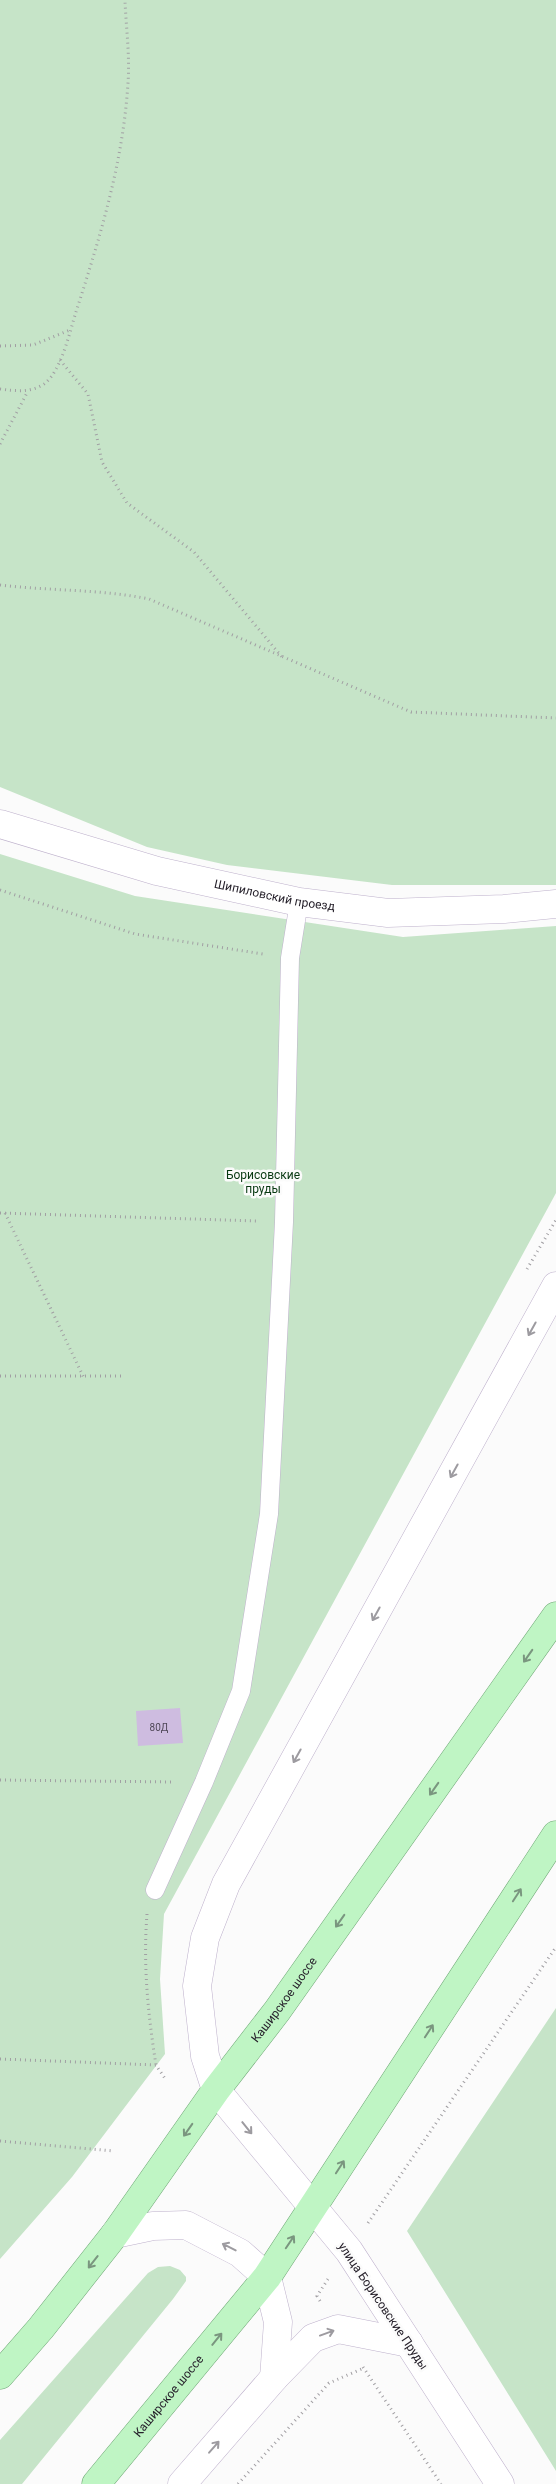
<svg xmlns="http://www.w3.org/2000/svg" width="556" height="2484" viewBox="0 0 556 2484" font-family="Roboto,sans-serif">
<style>
.green{fill:#c6e4c8}
.building{fill:#cebce0}
.lines{fill:none;stroke-linecap:round;stroke-linejoin:round}
.lane-casing{stroke:#beb1cc;stroke-width:19}
.secondary-casing{stroke:#beb1cc;stroke-width:29}
.primary-casing{stroke:#6ea675;stroke-width:29}
.path{stroke:#a19fa3;stroke-width:3;stroke-dasharray:1 4;stroke-linecap:butt}
.lane{stroke:#fff;stroke-width:18}
.secondary{stroke:#fff;stroke-width:28}
.primary{stroke:#bff5c4;stroke-width:28}
.oneway{stroke:#9d9ba0}
.oneway2{stroke:#7a967f}
.labels{text-anchor:middle;dominant-baseline:central;stroke-width:5;stroke-linejoin:round;paint-order:stroke}
.number-label{font-size:10px;fill:#504858}
.street-label{font-size:12px;fill:#26212b;stroke:#fbfbfb}
.park-label{font-size:12px;fill:#073811;stroke:#fbfbfb}
</style>
<rect width="100%" height="100%" fill="#fbfbfb"/>
<path class="green" d="M0,0H556V885H392L227,865L147,847L0,787Z
M0,854L135,896L403,937L556,926V1193L164,1914L160,1979L165,2054L72,2177L0,2259Z
M556,2008V2471L407,2231Z
M170,2266L180,2270L186,2277V2281L173,2299L22,2484H0V2440L148,2273L158,2267Z"/>
<path class="building" d="M180,1708L183,1743L138,1746L136,1711Z"/>
<g class="lines">
<g class="lane-casing">
<path id="lane" d="M155,1890L204,1782L241,1691L269,1514L284,1222L290,958L299,902"/>
</g>
<g class="secondary-casing">
<g id="secondary">
<path id="s1" d="M0,824L157,871L299,902L388,913L504,909L556,904"/>
<path d="M115,2234L153,2226L186,2225L240,2253L267,2277L278,2322L274,2378"/>
<path d="M182,2484L274,2378L313,2338L338,2329L409,2343"/>
<path d="M500,2484L349,2251L216,2090L205,2056L197,1986L205,1938L226,1884L556,1286"/>
</g>
</g>
<g class="primary-casing">
<g id="primary">
<path id="s2" d="M0,2375L41,2328L115,2234L216,2090L277,2011L556,1616"/>
<path id="s3" d="M96,2484L267,2277L556,1835"/>
</g>
</g>
<path class="path" d="M0,346L33,345L70,330
M60,360L88,394L102,462L127,503L194,552L282,657
M0,389C16,391 30,393 44,384C61,372 70,331 76,312C100,237 123,163 128,83C130,56 126,27 125,0
M0,444L28,391
M0,585C50,591 100,589 149,599L411,712L556,718
M0,890L135,934L263,954
M0,1213L257,1221
M5,1213L84,1378
M527,1269L556,1220
M0,1376H121
M0,1780L174,1782
M147,1914C143,1966 148,2014 156,2065
M0,2059L156,2065L166,2080
M0,2141L114,2151
M368,2223L556,1947
M320,2301L317,2296L328,2279
M363,2367L441,2484
M238,2484L329,2383L364,2368"/>
<use href="#lane" class="lane"/>
<use href="#secondary" class="secondary"/>
<use href="#primary" class="primary"/>
</g>
<defs><path id="oneway-shaft" d="M-6 0H5M1.5-3L5.5 0L1.5 3" fill="none" stroke-width="1.6" stroke-linecap="round" stroke-linejoin="round" transform="scale(1.25)"/></defs>
<g class="oneway">
<use href="#oneway-shaft" transform="translate(532 1329) rotate(119)"/>
<use href="#oneway-shaft" transform="translate(454 1471) rotate(119)"/>
<use href="#oneway-shaft" transform="translate(376 1614) rotate(119)"/>
<use href="#oneway-shaft" transform="translate(297 1756) rotate(119)"/>
<use href="#oneway-shaft" transform="translate(247 2128) rotate(51)"/>
<use href="#oneway-shaft" transform="translate(229 2247) rotate(-153)"/>
<use href="#oneway-shaft" transform="translate(327 2333) rotate(-20)"/>
<use href="#oneway-shaft" transform="translate(214 2447) rotate(-49)"/>
</g>
<g class="oneway2">
<use href="#oneway-shaft" transform="translate(528 1656) rotate(125)"/>
<use href="#oneway-shaft" transform="translate(434 1789) rotate(125)"/>
<use href="#oneway-shaft" transform="translate(517 1895) rotate(-57)"/>
<use href="#oneway-shaft" transform="translate(340 1921) rotate(125)"/>
<use href="#oneway-shaft" transform="translate(429 2031) rotate(-57)"/>
<use href="#oneway-shaft" transform="translate(188 2130) rotate(125)"/>
<use href="#oneway-shaft" transform="translate(340 2167) rotate(-57)"/>
<use href="#oneway-shaft" transform="translate(290 2242) rotate(-56)"/>
<use href="#oneway-shaft" transform="translate(93 2262) rotate(128)"/>
<use href="#oneway-shaft" transform="translate(217 2339) rotate(-51)"/>
</g>
<g class="labels">
<g class="number-label">
<text x="159" y="1727">80Д</text>
</g>
<g class="street-label">
<text stroke="none"><textPath href="#s1" startOffset="284">Шипиловский проезд</textPath></text>
<text stroke="none"><textPath href="#s2" startOffset="471">Каширское шоссе</textPath></text>
<text transform="translate(383 2306) rotate(56)">улица Борисовские Пруды</text>
<text stroke="none"><textPath href="#s3" startOffset="114">Каширское шоссе</textPath></text>
</g>
<g class="park-label">
<text x="263" y="1175">Борисовские<tspan x="263" dy="14">пруды</tspan></text>
</g>
</g>
</svg>
